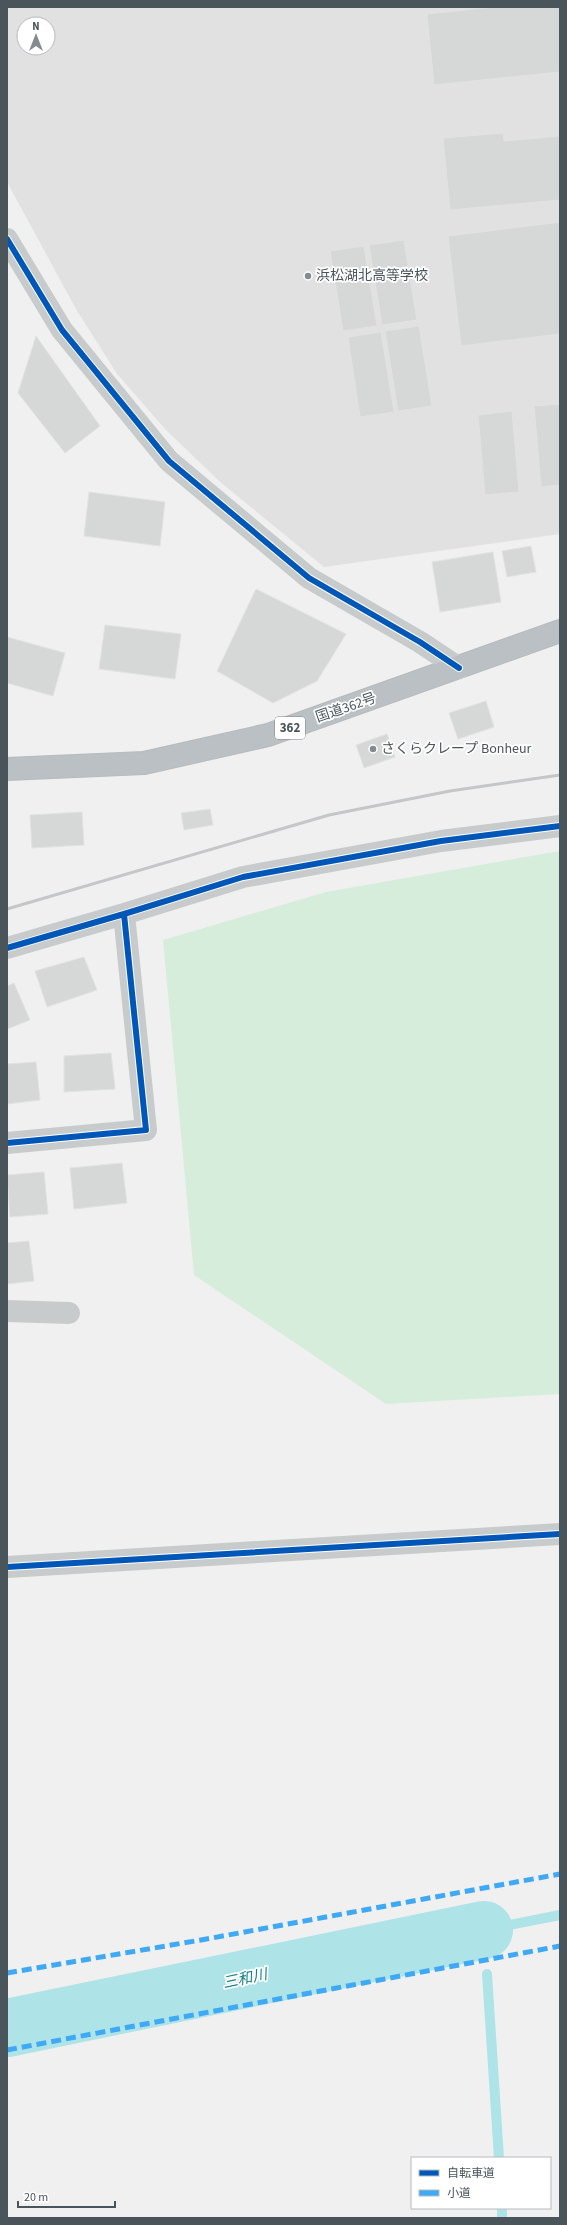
<svg xmlns="http://www.w3.org/2000/svg" width="567" height="2225" viewBox="0 0 567 2225" font-family="'Source Sans 3','Noto Sans JP',sans-serif">
<style>
.education{fill:#e2e1e2;fill-rule:evenodd}
.green{fill:#d6eddc}
.lines{fill:none;stroke-linecap:round;stroke-linejoin:round}
.stream{stroke:#aee3e8;stroke-width:10}
.river{stroke:#aee3e8;stroke-width:58}
.building{fill:#d6d8d8;stroke:#e1e2e3}
.highway-casing{stroke:#b6bbbe;stroke-width:24}
.minor{stroke:#c8cbcc;stroke-width:22}
.highway{stroke:#bac0c3;stroke-width:22}
.rail{stroke:#c4c6c7;stroke-width:3}
.quiet{stroke:#3fa9f5;stroke-width:5;stroke-dasharray:10 5;stroke-linecap:butt}
.cycleway-casing{stroke:#fff;stroke-width:8}
.cycleway{stroke:#0057b8;stroke-width:6}
.poi-dot{fill:#838b8f;stroke:#fff;stroke-width:1.5}
.labels{text-anchor:middle;dominant-baseline:central;stroke-width:3.5;stroke-linejoin:round;paint-order:stroke}
.shield{fill:#fff;stroke:#80888c;stroke-width:1}
.shield-label{font-size:13px;font-weight:bold;fill:#49555b}
.poi-label{font-size:14px;fill:#49555b;stroke:#fff;text-anchor:start}
.street-label{font-size:14px;fill:#49555b;stroke:#fff}
.water-label{font-size:15px;font-style:italic;fill:#17808a;stroke:#fff}
</style>
<rect width="100%" height="100%" fill="#f0f0f0"/>
<path class="education" d="M7,7H560V534L324,567L219,481L166,430L117,374L76,309L7,182ZM24,24H48V48H24Z"/>
<path class="green" d="M560,851V1394L386,1404L194,1275L163,940L326,892Z"/>
<g class="lines">
<path class="stream" d="M484,1935V1930L560,1915
M487,1974L499,2158
M502,2208V2218"/>
<path class="river" d="M7,2028L484,1930"/>
</g>
<path class="building" d="M494,7H560V72L434,85L427,14Z
M503,133L504,141L560,136V200L450,210L443,138Z
M560,222V334L461,346L448,236Z
M404,240L417,320L382,325L369,245Z
M364,246L377,326L343,331L330,251Z
M419,326L432,406L398,411L385,331Z
M381,332L394,412L360,417L348,337Z
M36,336L100,426L65,453L18,393Z
M560,404V485L541,487L534,406Z
M512,411L519,492L485,495L478,415Z
M89,492L165,502L160,546L84,536Z
M531,546L536,572L507,577L502,551Z
M493,552L501,602L440,612L432,562Z
M256,589L346,634L317,681L273,703L217,671Z
M105,625L181,634L175,679L99,669Z
M7,637L65,653L53,696L7,683Z
M486,701L494,727L458,739L449,713Z
M387,734L395,757L364,768L356,745Z
M210,809L213,825L184,830L181,813Z
M82,812L84,845L32,848L30,815Z
M84,957L97,990L47,1007L35,971Z
M14,983L30,1020L7,1029V986Z
M111,1053L115,1089L64,1092V1056Z
M36,1062L40,1100L7,1104V1064Z
M122,1163L127,1203L74,1209L70,1168Z
M44,1172L48,1214L10,1217L7,1175Z
M29,1241L34,1281L7,1284V1243Z"/>
<g class="lines">
<g class="highway-casing">
<path id="highway" d="M7,769L144,763L268,735L560,631"/>
</g>
<path class="minor" d="M7,239L62,330L169,461L309,578L420,642L459,668
M7,948L124,914L243,877L441,841L560,826
M7,1143L146,1130L124,914
M7,1311L69,1313
M7,1567L560,1534"/>
<use href="#highway" class="highway"/>
<path class="rail" d="M7,909L329,815L450,791L560,775"/>
<path class="quiet" d="M7,1973L201,1940L560,1874
M7,2050L560,1946"/>
<g class="cycleway-casing">
<path id="cycleway" d="M7,239L62,330L169,461L309,578L420,642L459,668
M7,948L124,914L243,877L441,841L560,826
M7,1143L146,1130L124,914
M7,1567L560,1534"/>
</g>
<use href="#cycleway" class="cycleway"/>
</g>
<g class="poi-dot">
<circle cx="308" cy="276" r="4"/>
<circle cx="373" cy="749" r="4"/>
</g>
<g class="labels">
<rect class="shield" x="275" y="717" width="30" height="22" rx="3"/>
<g class="shield-label">
<text x="290" y="728">362</text>
</g>
<g class="poi-label">
<text x="316" y="276">浜松湖北高等学校</text>
<text x="381" y="749">さくらクレープ Bonheur</text>
</g>
<g class="street-label">
<text transform="translate(346 708) rotate(-19)">国道362号</text>
</g>
<g class="water-label">
<text transform="translate(245 1979) rotate(-12)">三和川</text>
</g>
</g>
<rect width="567" height="2225" fill="none" stroke="#49555b" stroke-width="16"/>
<rect x="411" y="2157" width="140" height="52" fill="#ffffff" stroke="#b6bbbd"/>
<rect x="419" y="2170" width="20" height="6" fill="#0057b8" stroke="#b6bbbd"/>
<text x="447" y="2177" font-size="12" fill="#49555b">自転車道</text>
<rect x="419" y="2190" width="20" height="6" fill="#3fa9f5" stroke="#b6bbbd"/>
<text x="447" y="2197" font-size="12" fill="#49555b">小道</text>
<g transform="translate(36 36)"><circle r="19" fill="#ffffff" stroke="#b6bbbd"/>
<path d="M0-3L7 15L0 10L-7 15Z" fill="#838b8f"/>
<text y="-6" font-size="11" font-weight="bold" text-anchor="middle" fill="#49555b">N</text>
</g>
<path d="M18 2201v6h97v-6" fill="none" stroke="#49555b" stroke-width="2"/>
<text x="24" y="2201" font-size="12" fill="#49555b" stroke="#ffffff" stroke-width="3" paint-order="stroke">20 m</text>
</svg>
